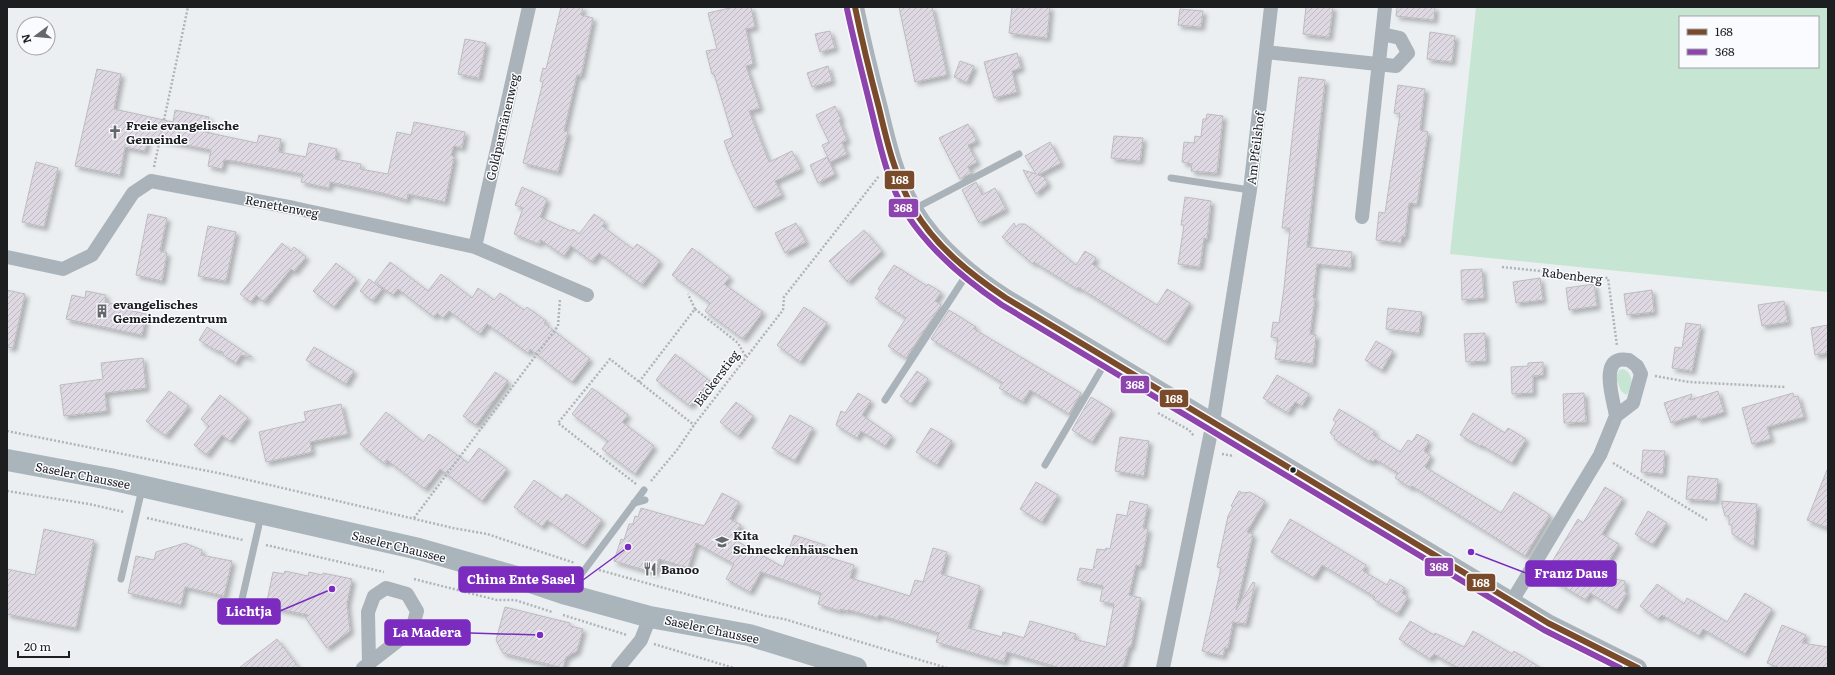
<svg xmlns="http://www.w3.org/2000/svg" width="1835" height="675" viewBox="0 0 1835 675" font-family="Literata,serif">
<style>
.green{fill:#c7e5d3;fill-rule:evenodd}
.building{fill:url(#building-hatch);stroke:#bcbcbe;filter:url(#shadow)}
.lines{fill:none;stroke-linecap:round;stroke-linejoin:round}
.path{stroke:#aeb4b9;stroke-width:2.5;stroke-dasharray:2 2;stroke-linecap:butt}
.service{stroke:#a9b3b9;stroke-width:7}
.minor{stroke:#a9b3b9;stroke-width:14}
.tertiary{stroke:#a9b3b9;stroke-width:18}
.primary{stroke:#a9b4bb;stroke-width:22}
.bus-1-casing{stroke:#f9fbff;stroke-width:9}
.bus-2-casing{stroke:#f9fbff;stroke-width:9}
.bus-1{stroke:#7a4b2a;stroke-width:6}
.bus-2{stroke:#8e44ad;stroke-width:6}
.bus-dot{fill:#1d1e20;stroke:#f9fbff;stroke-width:1.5}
.labels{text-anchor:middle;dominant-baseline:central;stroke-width:3;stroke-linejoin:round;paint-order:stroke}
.poi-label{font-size:12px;font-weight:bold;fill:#1d1e20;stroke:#f9fbff;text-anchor:start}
.street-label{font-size:12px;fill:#1d1e20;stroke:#f9fbff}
.leader{fill:none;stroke:#7b2cbf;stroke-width:1.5}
.callout-dot{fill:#7b2cbf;stroke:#f9fbff;stroke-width:1.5}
.callout{fill:#7b2cbf;stroke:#7b2cbf;stroke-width:1.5}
.callout-label{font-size:13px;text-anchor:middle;font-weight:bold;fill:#fff}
.line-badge{stroke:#f9fbff;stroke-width:1.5}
.badge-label{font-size:11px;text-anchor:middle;font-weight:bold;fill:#fff}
</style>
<defs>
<pattern id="building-hatch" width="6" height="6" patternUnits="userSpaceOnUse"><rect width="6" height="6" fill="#ded8e3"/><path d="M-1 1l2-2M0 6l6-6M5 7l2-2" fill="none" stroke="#beb9c2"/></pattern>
<filter id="shadow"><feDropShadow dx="3.5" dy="3.5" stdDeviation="2" flood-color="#0004"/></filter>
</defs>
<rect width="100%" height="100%" fill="#eceff2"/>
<path class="green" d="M1476,7H1828V292L1450,254ZM1680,17H1818V67H1680Z
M1623,369C1634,373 1634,388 1626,395L1621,391L1616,378L1619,370Z"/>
<path class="building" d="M561,7H583L581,15L593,18L581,76L577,75L564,131L568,132L558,172L523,163L543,82L540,81L543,68L546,69Z
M734,7H751L755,27L746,29L753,64L746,66L760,108L749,111L769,162L792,151L801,169L775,181L782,195L754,208L733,165L724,141L733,137L714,74H712L706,51L717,49L708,13Z
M899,7H932L947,75L915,82Z
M1012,7H1050L1047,38L1009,33Z
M1306,7H1333L1329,37L1303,34Z
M1397,7H1435L1434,20L1396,16Z
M1180,9L1203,11L1201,27L1178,25Z
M830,31L835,48L820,52L815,34Z
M1430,32L1455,36L1452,62L1427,59Z
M465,39L486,43L479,78L458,74Z
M1017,53L1021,68L1012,71L1017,92L994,98L984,62Z
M960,61L974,66L967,82L954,77Z
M828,66L832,81L812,87L807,73Z
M97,69L121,74L114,109L173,122L175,110L209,117L205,132L257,143L259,135L281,139L279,152L306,157L309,143L337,149L335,159L361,164L360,169L388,174L397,132L411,135L414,122L465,132L462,148L454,146L451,155L454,157L445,202L408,194L407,200L383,193L330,182L329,188L301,182L303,174L234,161L224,160L222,169L208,166L211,150L148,137L145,151L125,147L120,175L75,166Z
M1299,77L1325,80L1307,247L1352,252L1351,268L1317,264L1313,298H1315L1310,334L1316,335L1313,364L1275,359L1278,338L1271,337L1273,322L1279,323L1284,288L1290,228H1282Z
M1398,85L1425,89L1420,130L1428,132L1417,204L1409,203L1405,237L1402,236L1401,243L1376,240L1379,212L1385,213L1400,114L1394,113Z
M835,106L841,119L839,120L847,140L842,143L847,154L830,162L822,145L829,142L816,115Z
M1207,114L1223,116L1217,173L1191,171L1192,164L1182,162L1184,142L1194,143L1195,136L1201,137L1203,119H1206Z
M968,124L977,141L968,145L977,162L968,167L971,173L960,179L939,138Z
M1114,136L1143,138L1140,161L1111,158Z
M1050,142L1061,163L1038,175L1044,177L1048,184L1036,194L1023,170L1036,174L1025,156Z
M827,157L835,174L818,183L810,165Z
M36,162L58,168L44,227L22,222Z
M976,182L982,195L995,188L1006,209L979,223L962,190Z
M522,187L547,199L540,217L571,231L573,229L579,234L594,214L605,222L602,226L633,249L637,244L660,261L642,285L599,253L592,262L571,246L564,256L541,240L539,244L514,234L523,208L515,205Z
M1185,197L1211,201L1207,239L1204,238L1200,267L1178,264L1184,225H1181Z
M148,214L167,218L160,251L167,253L162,281L136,275Z
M796,223L806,242L785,253L775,233Z
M1014,223L1016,227L1019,224H1025L1076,265L1085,251L1096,258L1092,264L1157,305L1167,289L1190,303L1166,342L1078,287L1077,289L1034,262L1033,264L1002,237Z
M208,226L236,232L226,281L198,276Z
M864,230L882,251L848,282L829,261Z
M282,243L291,251L294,247L306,257L294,272L291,269L264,302L256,295L251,302L240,294Z
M692,248L730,277L724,284L763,312L743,339L705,311L710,303L672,275Z
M390,262L428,291L441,274L472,298L478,288L494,300L500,293L524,310L527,307L546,321L544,323L590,359L572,382L530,349L528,353L487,324L480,334L449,311L443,318L437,313L434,317L398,289L393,295L375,282Z
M336,263L356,279L334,307L313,291Z
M894,265L927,286L928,284L941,292L935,301L941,305L906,358L888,346L906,318L875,298L880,290L878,289Z
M1482,269L1484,298L1462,300L1461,270Z
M1540,278L1543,300L1516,303L1513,282Z
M369,279L382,289L373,301L360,291Z
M1594,284L1597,306L1569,310L1566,288Z
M7,290L25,294L13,348L7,347Z
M1652,290L1654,312L1627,315L1624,294Z
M86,291L106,295L105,302L125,306L124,309L146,314L142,335L66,319L72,295L85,298Z
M1784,301L1788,322L1762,326L1758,305Z
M804,307L827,323L800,362L777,345Z
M1388,308L1422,312L1419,333L1386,329Z
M949,310L976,327L974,329L1081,393L1069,414L1030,390L1023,402L999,388L1003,383L931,339Z
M1686,323L1701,325L1692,371L1672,368L1675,347L1682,348Z
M1828,325V353L1815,355L1811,328Z
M207,327L252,357L241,355L236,363L223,355V352L215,350L199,340Z
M1485,333L1486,361L1466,362L1464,334Z
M1376,341L1393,351L1382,370L1365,360Z
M314,347L354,371L346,384L306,360Z
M675,354L710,381L690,406L656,380Z
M143,358L146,388L105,393L107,411L64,416L60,385L103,379L101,363Z
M1543,362V375L1533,376V393L1512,394L1511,367L1528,366V363Z
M917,371L928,379L911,404L900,396Z
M495,372L508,381L476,425L463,416Z
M1277,375L1309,394L1302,406L1295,402L1288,413L1263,398Z
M592,388L628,415L622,422L654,446L635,474L602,449L608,441L572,414Z
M169,391L189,406L166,436L146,421Z
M1718,391L1724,412L1698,420L1696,415L1671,423L1664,403L1692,394L1690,400Z
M858,393L871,401L862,415L892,436L885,446L861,431L857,438L836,425L841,411L845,413Z
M1584,393L1586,422L1564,423L1563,394Z
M1793,393L1794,397L1798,396L1804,417L1767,427L1771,439L1752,444L1742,408Z
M220,395L248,418L230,441L222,435L207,455L194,445L209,426L201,419Z
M1091,397L1112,410L1092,442L1072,430Z
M736,402L753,416L738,436L720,422Z
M341,404L348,434L310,442L312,452L266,462L259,432L306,421L304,412Z
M1339,409L1375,431L1373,435L1400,452L1408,440L1412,442L1417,434L1429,441L1424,451L1431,456L1425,467L1501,513L1514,492L1550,515L1525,556L1412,486L1411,488L1395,478L1398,473L1375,459L1373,462L1371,460L1370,462L1334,439L1335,437L1330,433L1336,422L1333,420Z
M386,412L423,442L429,434L468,463L479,448L507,469L482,501L440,469L425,489L387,460L385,464L360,444Z
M1473,413L1505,433L1508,428L1526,439L1512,463L1481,445L1480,446L1460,435Z
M790,415L813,428L795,461L772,448Z
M931,428L952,441L937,465L916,452Z
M1120,437L1149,441L1144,476L1115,471Z
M1643,450L1665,451L1663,474L1641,472Z
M1827,470H1828V528L1807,520Z
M1688,476L1718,479L1716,501L1686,499Z
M534,480L562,500L566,494L602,520L584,546L547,520L542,527L514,507Z
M1036,482L1058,495L1042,522L1020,509Z
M1605,487L1623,498L1602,534L1619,544L1600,576L1625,581V592L1627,593L1617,610L1590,593L1586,600L1544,575L1578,519L1583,523Z
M1239,491L1243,493L1250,492L1265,501L1247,532L1253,534L1236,610L1253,582L1255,583L1246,624L1233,622L1228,648H1225L1223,656L1202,651L1221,568L1217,567L1228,516L1233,507L1231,506Z
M722,493L739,502L730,519L741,525L733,539L783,567L794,535L825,545L821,555L854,565L850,578L910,596L915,580L923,582L933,548L947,552L941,574L980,586L968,628L1002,637L1003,632L1024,638L1030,621L1076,634L1074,639L1106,647L1114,604L1100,601L1103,586L1077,580L1080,568L1093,570L1097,549L1105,550L1106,548L1110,549L1117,514L1127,516L1130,501L1148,505L1143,528L1148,529L1141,566L1136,565L1129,595L1141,598L1131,647H1129L1123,668H1060L1007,652L1004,662L936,642L939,633L879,615L878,618L849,610L848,611L840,609V611L818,604L821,593L761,572L750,592L726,579L734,564L696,543L688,568L659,559L655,573L614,561L621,539L624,540L629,524H633L635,516L638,517L641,508L704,526Z
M1721,501L1757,504L1754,547L1732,534V525H1729V516H1725Z
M1648,511L1667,523L1653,545L1635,534Z
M1290,519L1366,565L1363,571L1387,585L1390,579L1405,588L1402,593L1408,597L1398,614L1373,599L1375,597L1322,565L1314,578L1271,552Z
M44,529L94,540L76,628L7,614V569L35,575Z
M185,543L202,550L201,555L232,561L224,596L185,587L181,605L128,593L136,556L154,560L156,552Z
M285,571L308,576L309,572L322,575L323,573L352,579L347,604L350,631L327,648L305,617L308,615L266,606L273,572L284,574Z
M1657,584L1684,604L1687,598L1727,622L1745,593L1772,609L1745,654L1703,629L1699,636L1662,615L1658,619L1640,606Z
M505,607L570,623V626L583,629L577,651L566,657L563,668L503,653L496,640Z
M1410,621L1434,635L1435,633L1464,647L1473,631L1512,654L1514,651L1541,668H1458L1434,654L1430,659L1399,639Z
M1782,625L1806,635L1802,643L1828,647V668H1780L1767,663Z
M277,639L299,668H239Z"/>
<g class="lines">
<path class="path" d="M154,167L188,7
M1502,267L1608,278L1617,346
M695,309L738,343L746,357
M1655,376L1689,382L1785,387
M639,382L695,309L688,294
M1158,413L1189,430L1194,436
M7,431L223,474L453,528L487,534L575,563
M1222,454L1234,456
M1613,463L1707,520
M651,481L677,450L694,425L783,310L784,297L879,176
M636,484L558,423L610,359L694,425
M7,491L89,504L124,512
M147,518L243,540
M414,518L558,326L560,299
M266,545L384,572
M599,570L766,616L784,619L947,668
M414,579L497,600H515L552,612
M563,615L627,635
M654,644L734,668"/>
<path class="service" d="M1171,178L1250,190
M914,209L1019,154
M885,400L969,271
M1045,465L1108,358
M634,503L645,500
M121,579L142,489
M568,592L644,490
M240,608L261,516"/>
<path class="minor" d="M1266,52L1396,66L1408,53L1400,38L1382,34
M1362,217L1385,7
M475,247L529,7
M7,257L63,269L92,255L133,193L151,181L294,208L475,247L587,295
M1512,601L1600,455L1616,416L1633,403L1641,374L1637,366L1629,360C1626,360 1622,359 1619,360C1601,365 1614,402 1616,416
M363,668L412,630L417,611L407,594L386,588L374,596L368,612L369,663
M618,668L641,640L650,617
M1163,668L1213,422L1250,190L1271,7"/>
<path class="tertiary" d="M855,7C862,41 870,74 879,108C887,142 895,177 913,208C935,245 970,275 1006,298L1548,623L1638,668"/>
<path class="primary" d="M7,460L110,479L419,549L513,576L566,594L650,617L749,635L856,668"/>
<g class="bus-1-casing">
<path id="bus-1" d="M855,7C862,41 870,74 879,108C887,142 895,177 913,208C935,246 970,274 1006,298L1548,623L1638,668"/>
</g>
<g class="bus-2-casing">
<path id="bus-2" d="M847,9C854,42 863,76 871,109C880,145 887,181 906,213C930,251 965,280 1002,305L1544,630L1620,668"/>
</g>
<use href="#bus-1" class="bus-1"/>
<use href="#bus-2" class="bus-2"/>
</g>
<defs>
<g id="church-bare" transform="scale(1.08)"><path d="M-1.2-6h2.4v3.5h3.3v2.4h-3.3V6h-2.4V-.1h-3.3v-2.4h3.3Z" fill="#65676a" stroke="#f9fbff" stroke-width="2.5" paint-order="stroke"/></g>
<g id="building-bare" transform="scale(1.08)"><path d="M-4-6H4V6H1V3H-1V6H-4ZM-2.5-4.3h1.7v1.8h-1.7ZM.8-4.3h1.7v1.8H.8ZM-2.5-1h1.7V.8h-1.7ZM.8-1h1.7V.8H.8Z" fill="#65676a" stroke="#f9fbff" stroke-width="2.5" paint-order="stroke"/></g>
<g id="school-bare" transform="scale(1.08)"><path d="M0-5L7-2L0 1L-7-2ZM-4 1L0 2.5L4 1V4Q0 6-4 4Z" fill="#65676a" stroke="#f9fbff" stroke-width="2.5" paint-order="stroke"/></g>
<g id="restaurant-bare" transform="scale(1.08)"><path d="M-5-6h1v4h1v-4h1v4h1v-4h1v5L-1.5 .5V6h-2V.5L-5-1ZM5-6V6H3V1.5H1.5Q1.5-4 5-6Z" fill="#65676a" stroke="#f9fbff" stroke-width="2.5" paint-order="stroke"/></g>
</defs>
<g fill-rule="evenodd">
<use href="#church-bare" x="115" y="132"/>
<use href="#building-bare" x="102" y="311"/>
<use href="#school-bare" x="722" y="542"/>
<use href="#restaurant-bare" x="650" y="569"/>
</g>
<circle class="bus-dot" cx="1293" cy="470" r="3.5"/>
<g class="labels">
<g class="poi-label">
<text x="126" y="125">Freie evangelische<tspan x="126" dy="14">Gemeinde</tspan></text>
<text x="113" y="304">evangelisches<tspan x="113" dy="14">Gemeindezentrum</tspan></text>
<text x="733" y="535">Kita<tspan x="733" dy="14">Schneckenhäuschen</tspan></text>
<text x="661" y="569">Banoo</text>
</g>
<g class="street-label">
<text transform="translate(502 127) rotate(-77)">Goldparmänenweg</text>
<text transform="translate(1255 148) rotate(-83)">Am Pfeilshof</text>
<text transform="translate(282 206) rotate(11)">Renettenweg</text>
<text transform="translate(1572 275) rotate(7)">Rabenberg</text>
<text transform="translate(716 378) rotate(-53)">Bäckerstieg</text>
<text transform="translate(83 475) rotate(11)">Saseler Chaussee</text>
<text transform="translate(399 546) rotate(14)">Saseler Chaussee</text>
<text transform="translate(712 629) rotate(12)">Saseler Chaussee</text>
</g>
</g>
<path class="leader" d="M1471 552L1526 573M628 547L583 580M332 589L280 611M540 635L470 633"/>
<g class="callout-dot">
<circle cx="1471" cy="552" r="4"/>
<circle cx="628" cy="547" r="4"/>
<circle cx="332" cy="589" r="4"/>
<circle cx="540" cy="635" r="4"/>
</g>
<g class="callout">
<rect x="1526" y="561" width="90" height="25" rx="4"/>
<rect x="459" y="567" width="124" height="25" rx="4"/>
<rect x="218" y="599" width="62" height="25" rx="4"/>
<rect x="385" y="620" width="85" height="25" rx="4"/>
</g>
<g class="callout-label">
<text x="1571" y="578">Franz Daus</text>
<text x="521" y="584">China Ente Sasel</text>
<text x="249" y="616">Lichtja</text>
<text x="427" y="637">La Madera</text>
</g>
<g class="line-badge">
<rect x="884" y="170" width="31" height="20" rx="4" fill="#7a4b2a"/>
<rect x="888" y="198" width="31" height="20" rx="4" fill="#8e44ad"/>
<rect x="1120" y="375" width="30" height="19" rx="4" fill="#8e44ad"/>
<rect x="1159" y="389" width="30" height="19" rx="4" fill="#7a4b2a"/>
<rect x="1424" y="557" width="30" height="20" rx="4" fill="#8e44ad"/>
<rect x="1466" y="573" width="30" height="19" rx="4" fill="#7a4b2a"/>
</g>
<g class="badge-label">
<text x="900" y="184">168</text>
<text x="903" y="212">368</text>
<text x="1135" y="389">368</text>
<text x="1174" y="403">168</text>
<text x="1439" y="571">368</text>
<text x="1481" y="587">168</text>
</g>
<rect width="1835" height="675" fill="none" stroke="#1d1e20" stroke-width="16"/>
<rect x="1679" y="16" width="140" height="52" fill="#f9fbff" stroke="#a1a3a6"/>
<rect x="1687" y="29" width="20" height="6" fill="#7a4b2a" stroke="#a1a3a6"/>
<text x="1715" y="36" font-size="12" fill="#1d1e20">168</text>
<rect x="1687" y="49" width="20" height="6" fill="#8e44ad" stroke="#a1a3a6"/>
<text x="1715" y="56" font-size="12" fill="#1d1e20">368</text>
<g transform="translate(36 36) rotate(254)"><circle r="19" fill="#f9fbff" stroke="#a1a3a6"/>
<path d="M0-3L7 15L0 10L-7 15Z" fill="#65676a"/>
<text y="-6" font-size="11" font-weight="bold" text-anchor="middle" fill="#1d1e20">N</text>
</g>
<path d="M18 651v6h51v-6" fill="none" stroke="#1d1e20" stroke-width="2"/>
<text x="24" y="651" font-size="12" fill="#1d1e20" stroke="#f9fbff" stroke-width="3" paint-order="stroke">20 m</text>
</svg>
